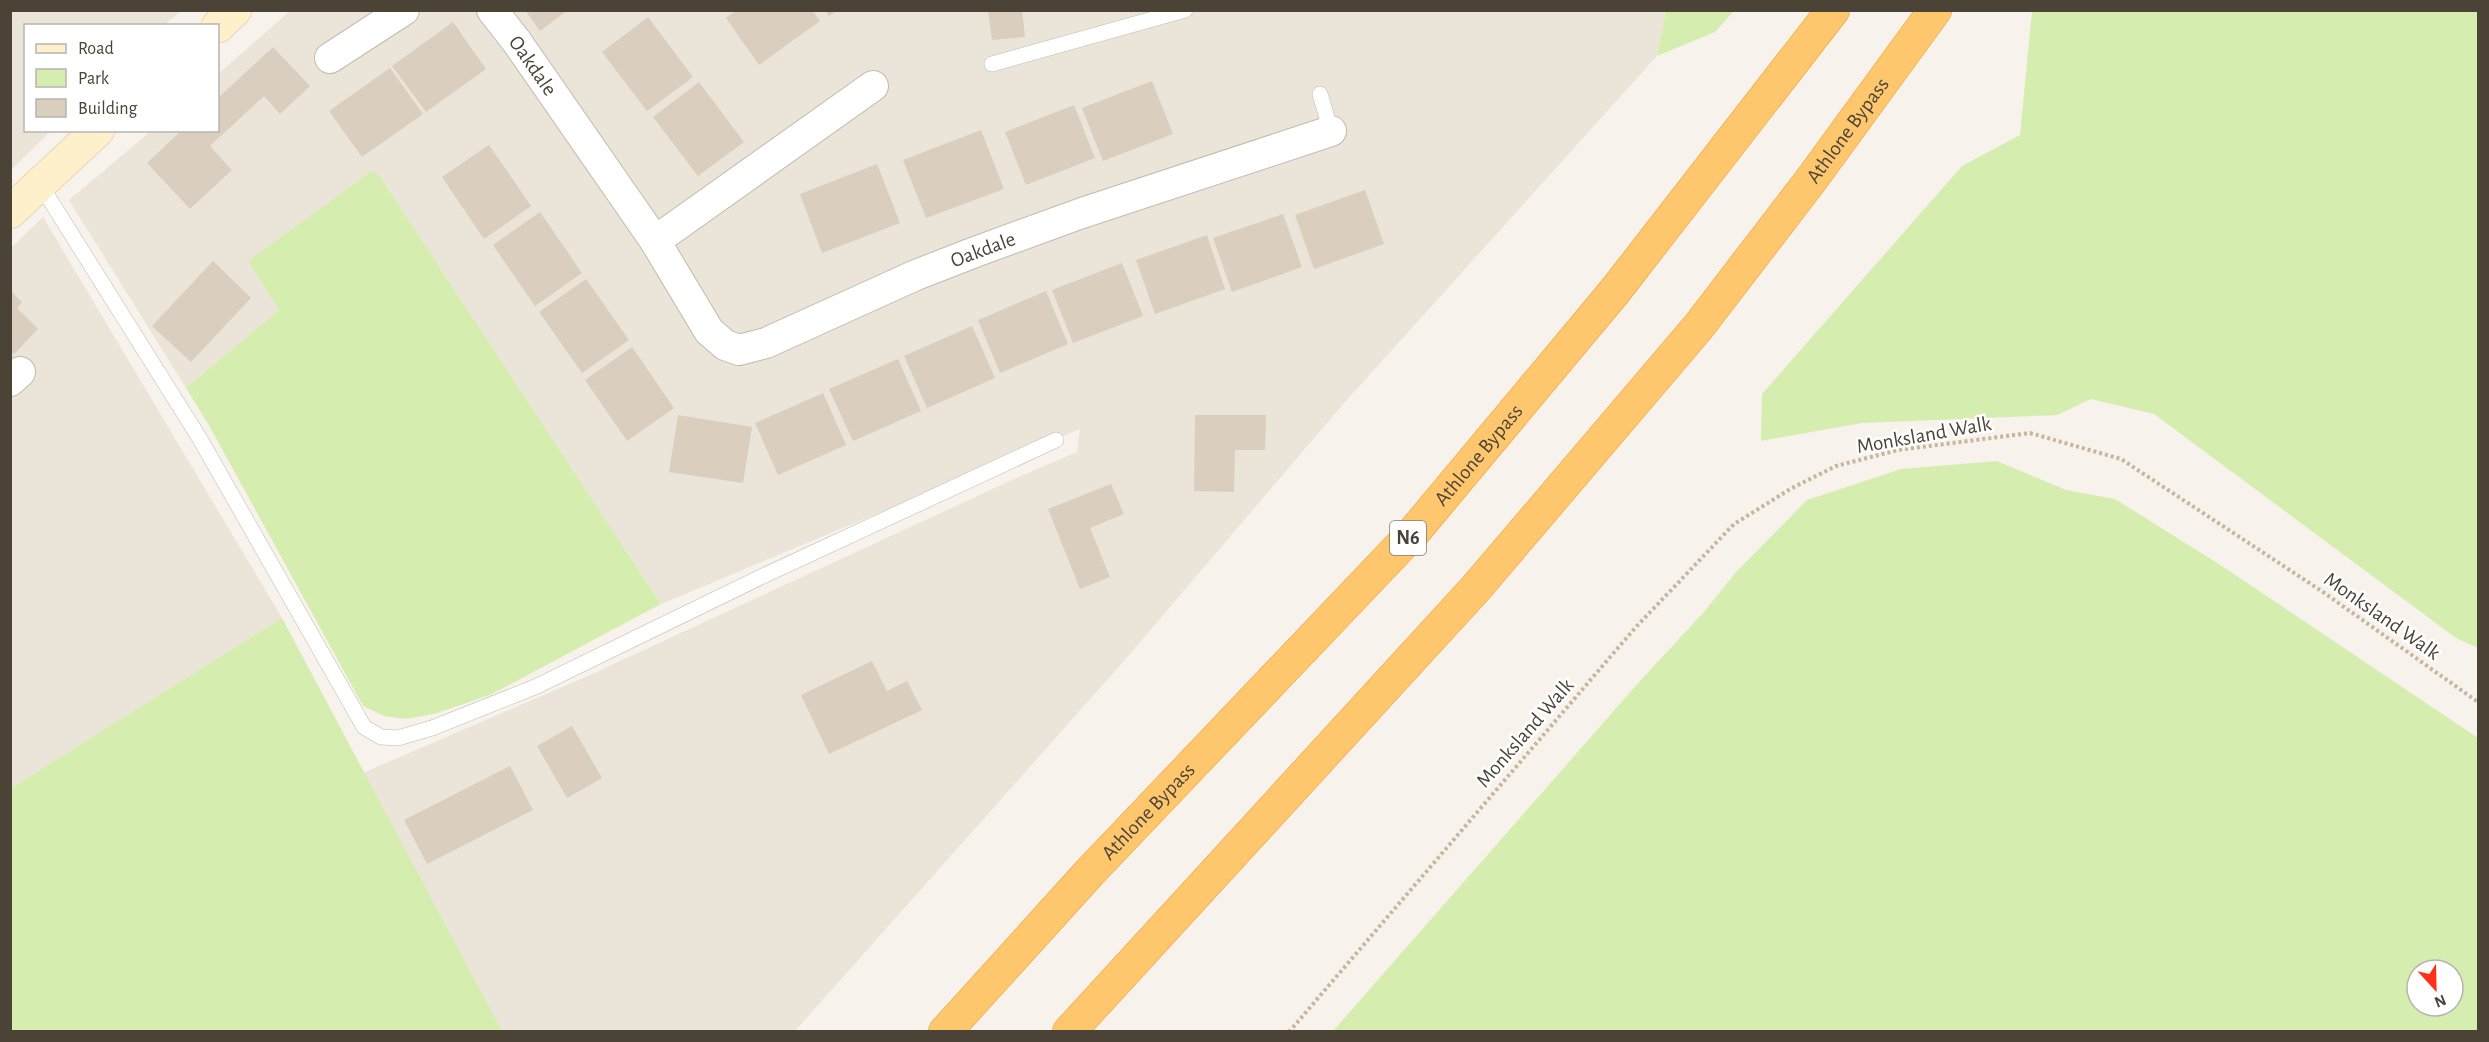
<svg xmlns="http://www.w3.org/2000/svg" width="2489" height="1042" viewBox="0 0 2489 1042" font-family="'Alegreya Sans',sans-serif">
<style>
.residential{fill:#ebe4d8}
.green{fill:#d5eeb0;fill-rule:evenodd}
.building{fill:#dacebf}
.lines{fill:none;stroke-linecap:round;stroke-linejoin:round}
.lane-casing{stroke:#c3baac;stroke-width:16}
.street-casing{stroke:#c3baac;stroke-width:32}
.secondary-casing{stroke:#dbc597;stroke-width:34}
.highway-casing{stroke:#ed9d2e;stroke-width:34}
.path{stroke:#c7b59c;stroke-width:4;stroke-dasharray:3 3;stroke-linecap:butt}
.lane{stroke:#fff;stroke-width:15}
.street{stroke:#fff;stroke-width:30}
.secondary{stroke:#fff0cc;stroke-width:33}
.highway{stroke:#ffc76d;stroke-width:33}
.labels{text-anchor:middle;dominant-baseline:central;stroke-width:5;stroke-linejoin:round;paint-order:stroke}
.shield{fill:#fff;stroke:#827b73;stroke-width:1.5}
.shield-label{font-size:20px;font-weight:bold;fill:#4c4337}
.street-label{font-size:21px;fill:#4c4337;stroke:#fff}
</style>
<rect width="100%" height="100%" fill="#f7f2eb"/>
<path class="residential" d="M11,10H181V11L164,25L26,26V130L51,131L11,170Z
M290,11H1666L1657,56L1345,402L1123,662L795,1031H502L363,773L590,675L1012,480L1077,452L1080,429L661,604L379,175L248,261L279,310L186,388L69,200L151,131L218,130V74Z
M43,217L282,618L11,788V248Z"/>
<path class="green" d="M1666,11V10L1734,11L1715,32L1657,56Z
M2032,11H2478V648L2456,638L2154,414L2091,399L2057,415L1862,423L1761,441L1762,394L1962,166L2020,135Z
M372,171L379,175L661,604L490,695L434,714L406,719L384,716L363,706L211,429L186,388L279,310L248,261Z
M1997,461L2066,490L2115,499L2222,566L2478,738V1031H1333L1639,682L1703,613L1737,571L1807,500L1901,469ZM2417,970H2453V1006H2417Z
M282,618L502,1031H11V788Z"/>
<path class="building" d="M525,10H568L540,31Z
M737,10H812L820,21L759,65L726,18Z
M825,10H838L829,16Z
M988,10H1022L1025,37L992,40Z
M648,17L693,77L647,111L602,52Z
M453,22L486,69L426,112L392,66Z
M273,47L310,86L280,114L264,96L210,146L232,170L190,209L147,163L182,130H218V98Z
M390,68L423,114L362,157L329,111Z
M1152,81L1173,134L1103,161L1082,108Z
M699,82L744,142L698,176L653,117Z
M1074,105L1095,158L1026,185L1005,132Z
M981,130L1004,189L926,218L903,160Z
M489,145L531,206L484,239L442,177Z
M877,164L900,223L822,253L800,194Z
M1365,190L1384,244L1314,269L1295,215Z
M540,212L582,273L535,306L493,245Z
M1283,214L1302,267L1232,292L1213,238Z
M1207,235L1225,289L1155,314L1136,260Z
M213,261L251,298L191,362L152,326Z
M1122,263L1143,316L1073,343L1052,290Z
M586,279L629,340L582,373L539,312Z
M10,290L22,302L17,308L38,329L14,354L10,350Z
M1046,291L1068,344L1000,373L978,320Z
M972,326L995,378L927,408L904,356Z
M632,347L674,408L627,441L585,380Z
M898,359L921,411L853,441L829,389Z
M823,393L846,445L778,475L755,423Z
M678,415L752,427L743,483L669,472Z
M1195,415H1266L1265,450H1235L1234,492L1194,491Z
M1111,484L1124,514L1090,528L1110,577L1080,589L1048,509Z
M872,661L887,691L907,681L922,710L829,754L801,695Z
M572,726L602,778L567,798L537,746Z
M510,766L533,810L427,864L404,820Z"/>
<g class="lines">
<g class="lane-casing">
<path id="lane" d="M992,64L1185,10
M1320,94L1331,131
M40,184L200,439L364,727L381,737L398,738L432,728L535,687L765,575L1056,440"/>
</g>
<g class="street-casing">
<g id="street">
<path id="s1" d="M492,10L517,42L655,241L709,331L725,345L739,350L766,343L916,275L975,252L1082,213L1331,131"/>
<path d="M330,58L404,10"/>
<path d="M655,241L873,86"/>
<path d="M10,381L20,372"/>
</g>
</g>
<g class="secondary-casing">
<path id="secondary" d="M218,26L235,10
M10,212L98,130"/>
</g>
<g class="highway-casing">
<g id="highway">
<path id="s2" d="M945,1032L1090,872L1413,533L1615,291L1833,10"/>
<path id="s3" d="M1069,1032L1476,588L1699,326L1811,180L1935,10"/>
</g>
</g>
<path class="path" d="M1289,1032L1635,628L1734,524L1792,488L1836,466L1898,450L2030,433L2121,459L2323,592L2478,702"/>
<use href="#lane" class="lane"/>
<use href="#street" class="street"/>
<use href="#secondary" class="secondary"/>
<use href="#highway" class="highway"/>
</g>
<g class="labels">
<rect class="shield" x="1390" y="521" width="36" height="34" rx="4.5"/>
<g class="shield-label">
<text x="1408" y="538">N6</text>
</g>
<g class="street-label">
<text stroke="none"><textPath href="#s1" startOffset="69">Oakdale</textPath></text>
<text stroke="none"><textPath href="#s3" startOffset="1192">Athlone Bypass</textPath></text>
<text stroke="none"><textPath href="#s1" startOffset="688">Oakdale</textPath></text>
<text transform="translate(1924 435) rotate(-10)">Monksland Walk</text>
<text stroke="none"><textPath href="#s2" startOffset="786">Athlone Bypass</textPath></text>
<text transform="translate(2382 616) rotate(35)">Monksland Walk</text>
<text transform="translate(1525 733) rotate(-49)">Monksland Walk</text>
<text stroke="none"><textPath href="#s2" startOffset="300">Athlone Bypass</textPath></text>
</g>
</g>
<rect width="2489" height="1042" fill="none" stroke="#4c4337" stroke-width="24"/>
<rect x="24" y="24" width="195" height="108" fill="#ffffff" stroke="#b7b4af" stroke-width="1.5"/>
<rect x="36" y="44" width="30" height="9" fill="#fff0cc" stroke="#b7b4af" stroke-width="1.5"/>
<text x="78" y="54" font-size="18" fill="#4c4337">Road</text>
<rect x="36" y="69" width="30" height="18" fill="#d5eeb0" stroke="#b7b4af" stroke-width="1.5"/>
<text x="78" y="84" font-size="18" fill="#4c4337">Park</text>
<rect x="36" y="99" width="30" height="18" fill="#dacebf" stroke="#b7b4af" stroke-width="1.5"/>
<text x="78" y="114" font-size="18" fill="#4c4337">Building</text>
<g transform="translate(2435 988) rotate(158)"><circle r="28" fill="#ffffff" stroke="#b7b4af" stroke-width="1.5"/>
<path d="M0-4.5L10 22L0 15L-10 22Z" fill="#ff3019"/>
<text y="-9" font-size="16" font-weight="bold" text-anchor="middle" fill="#4c4337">N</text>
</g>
</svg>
